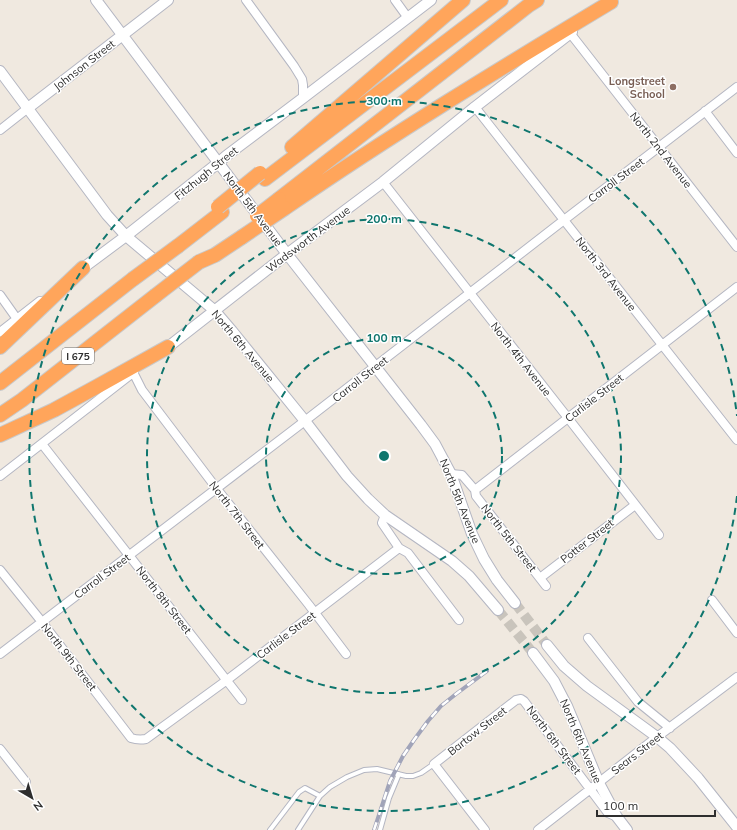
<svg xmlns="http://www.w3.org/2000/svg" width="737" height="830" viewBox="0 0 737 830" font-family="Mulish,sans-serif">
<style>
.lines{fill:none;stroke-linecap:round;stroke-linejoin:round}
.tertiary-tunnel{stroke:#c9c4bc;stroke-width:10;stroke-dasharray:10 5;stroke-linecap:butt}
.service-casing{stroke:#b4b6c2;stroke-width:6}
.minor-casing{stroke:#b4b6c2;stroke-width:10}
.tertiary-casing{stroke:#b4b6c2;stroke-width:12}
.motorway-casing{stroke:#c9c9c9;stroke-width:16}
.service{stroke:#fff;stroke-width:4}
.minor{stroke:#fff;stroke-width:8}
.tertiary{stroke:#fff;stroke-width:10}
.motorway{stroke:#ffa55b;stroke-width:14}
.rail-casing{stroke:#a1a4b9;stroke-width:4}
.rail{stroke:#fff;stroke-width:2.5;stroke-dasharray:8;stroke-linecap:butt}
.motorway-bridge-casing{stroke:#c9c9c9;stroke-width:16;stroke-linecap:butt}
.motorway-bridge{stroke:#ffa55b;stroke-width:14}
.ring{fill:none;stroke:#0f766e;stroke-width:2;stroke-dasharray:7 5}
.education-dot{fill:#8d6e63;stroke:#fff;stroke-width:1.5}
.labels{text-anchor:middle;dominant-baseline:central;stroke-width:3;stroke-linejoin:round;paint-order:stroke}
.shield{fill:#fff;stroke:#6d6d6d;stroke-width:1}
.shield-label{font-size:10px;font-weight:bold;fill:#2e2e2e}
.street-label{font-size:11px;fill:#2e2e2e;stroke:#fff}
.education-label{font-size:11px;font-weight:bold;fill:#785e54;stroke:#fff;text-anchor:end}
.centre{fill:#0f766e;stroke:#fff;stroke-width:2}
.ring-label{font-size:12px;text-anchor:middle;font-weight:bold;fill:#0f766e;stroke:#fff;stroke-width:3;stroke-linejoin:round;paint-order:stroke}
</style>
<rect width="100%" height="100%" fill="#f0e9e0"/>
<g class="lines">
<path class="tertiary-tunnel" d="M515,603L547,645
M498,610L533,653"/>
<g class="service-casing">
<path id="service" d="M270,830L299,792L305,788L320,796
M298,830L320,796L330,787L347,777L364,770L377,769L406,776H413L421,773L434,764
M380,830L389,798L399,774"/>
</g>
<g class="minor-casing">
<path id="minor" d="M246,0L294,66L302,79L303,85V98
M395,0L408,18
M570,33L737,247
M475,107L737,440
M705,111L737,153
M0,130L28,108
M383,182L568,418L659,535
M0,295L17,319
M0,332L40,301
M133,372L142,390L217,489L309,605L346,654
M42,444L242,700
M451,474L462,475L475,490L737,287
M0,476L134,372
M475,490L476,496L546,586
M399,548L408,553L459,620
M0,570L42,622L131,738C137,740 140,740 146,739L227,680L399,548L382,523L385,515
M540,578L635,505
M712,600L737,633
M588,638L638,702L670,728
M0,654L297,427L564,220L737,87
M0,749L26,782
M485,830L434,764L516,700L521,699L524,701L608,813L617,817
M538,830L657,737L737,677"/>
</g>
<g class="tertiary-casing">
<path id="tertiary" d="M96,0L287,254L421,425L435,444L451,474L472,534L484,559L497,580L515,603
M0,71L107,215L126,236L214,310L232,331L305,421L347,476L368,499L385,515L452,561L469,576L498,610
M28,108L168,0
M83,268L126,236L218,163L226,156L303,98L431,0
M168,347L287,254L383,182L475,107L572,32
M547,645L564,666L587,686L657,737L670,748L698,778L737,827
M533,653L554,681L567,706L599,783L617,817L627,830"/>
</g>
<g class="motorway-casing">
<path id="motorway" d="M292,147L463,0
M265,179L501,0
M279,199L529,5L537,0
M285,208C391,135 501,68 611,2
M178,246L222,212
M199,262L215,255L242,237
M0,347L83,268
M0,383L133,279
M0,415L22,400L155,296
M0,435L54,410L98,386L168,347"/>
</g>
<use href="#service" class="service"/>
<use href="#minor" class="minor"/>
<use href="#tertiary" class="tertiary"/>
<use href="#motorway" class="motorway"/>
<g class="rail-casing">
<path id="rail" d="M374,830L390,781L403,756L414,740L428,721L441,706L456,694L487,671"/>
</g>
<use href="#rail" class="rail"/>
<g class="motorway-bridge-casing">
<path id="motorway-bridge" d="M218,207L260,173
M257,216L279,199
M242,237L285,208
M133,279L178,246
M155,296L199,262"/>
</g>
<use href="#motorway-bridge" class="motorway-bridge"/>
</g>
<g class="ring">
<circle cx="384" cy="456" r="118"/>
<circle cx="384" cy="456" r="237"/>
<path d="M737 496A355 355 0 1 1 737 416"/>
</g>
<circle class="education-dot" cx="673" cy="87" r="4"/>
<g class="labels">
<rect class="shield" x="62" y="348" width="32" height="16" rx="3"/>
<g class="shield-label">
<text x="78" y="356">I 675</text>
</g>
<g class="street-label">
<text transform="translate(84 65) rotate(-38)">Johnson Street</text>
<text transform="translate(661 150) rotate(52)">North 2nd Avenue</text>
<text transform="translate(206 173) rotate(-39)">Fitzhugh Street</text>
<text transform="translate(616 180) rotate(-37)">Carroll Street</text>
<text transform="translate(253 209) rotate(53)">North 5th Avenue</text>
<text transform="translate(308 239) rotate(-37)">Wadsworth Avenue</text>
<text transform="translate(606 274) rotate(52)">North 3rd Avenue</text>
<text transform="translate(243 346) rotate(50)">North 6th Avenue</text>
<text transform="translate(521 359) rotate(52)">North 4th Avenue</text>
<text transform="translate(360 379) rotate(-38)">Carroll Street</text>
<text transform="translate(594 398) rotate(-38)">Carlisle Street</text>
<text transform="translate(460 501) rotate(68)">North 5th Avenue</text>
<text transform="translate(237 515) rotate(52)">North 7th Street</text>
<text transform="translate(509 538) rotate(52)">North 5th Street</text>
<text transform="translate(587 541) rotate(-38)">Potter Street</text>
<text transform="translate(102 576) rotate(-37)">Carroll Street</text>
<text transform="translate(164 600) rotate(52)">North 8th Street</text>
<text transform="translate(286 635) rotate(-37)">Carlisle Street</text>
<text transform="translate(69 657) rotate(52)">North 9th Street</text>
<text transform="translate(477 731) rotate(-38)">Bartow Street</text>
<text transform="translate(554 740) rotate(53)">North 6th Street</text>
<text transform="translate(581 741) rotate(67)">North 6th Avenue</text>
<text transform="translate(637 753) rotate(-38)">Sears Street</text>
</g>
<g class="education-label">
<text x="665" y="81">Longstreet<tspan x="665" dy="13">School</tspan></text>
</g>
</g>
<circle cx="384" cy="456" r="6" class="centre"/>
<g class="ring-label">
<text x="384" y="105">300 m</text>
<text x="384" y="223">200 m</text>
<text x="384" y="342">100 m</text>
</g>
<g transform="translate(32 798) rotate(142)" stroke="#ffffff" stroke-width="3" paint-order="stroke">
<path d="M0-3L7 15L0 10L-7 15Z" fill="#2e2e2e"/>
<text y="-6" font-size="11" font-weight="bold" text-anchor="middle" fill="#2e2e2e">N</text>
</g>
<path d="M597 810v6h118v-6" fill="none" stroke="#2e2e2e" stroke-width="2"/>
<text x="603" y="810" font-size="12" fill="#2e2e2e" stroke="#ffffff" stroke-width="3" paint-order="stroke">100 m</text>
</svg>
